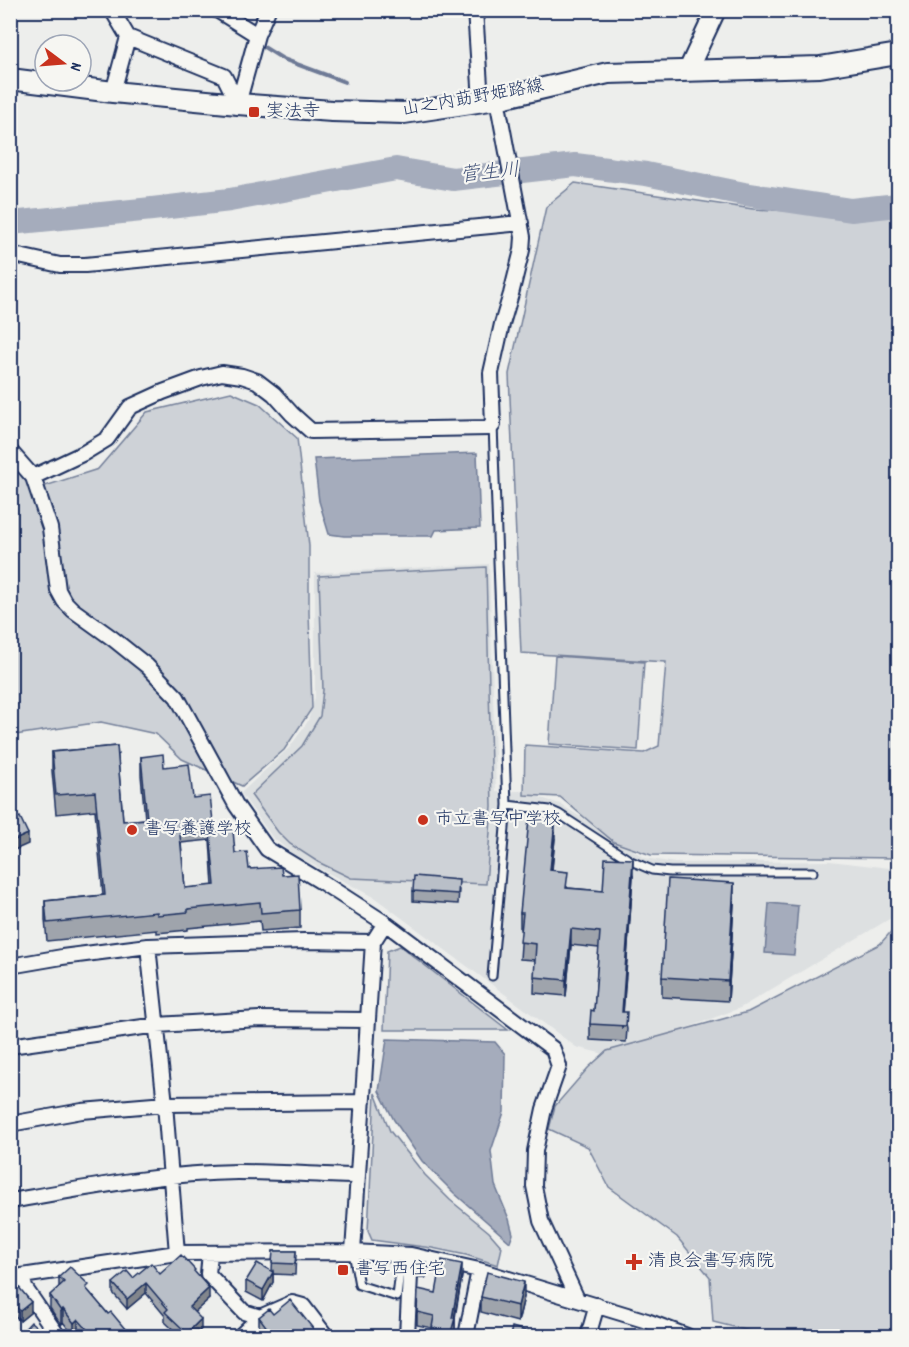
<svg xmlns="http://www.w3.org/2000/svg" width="909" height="1347" viewBox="0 0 909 1347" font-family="Dekko,'Klee One',sans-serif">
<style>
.built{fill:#dde0e1}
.green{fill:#ced2d7;stroke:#74809a;stroke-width:1.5}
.water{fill:#a5acbc;stroke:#6e7a96;stroke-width:1.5}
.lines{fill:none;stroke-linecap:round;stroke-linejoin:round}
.stream{stroke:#6e7a96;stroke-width:4}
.river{stroke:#a5acbc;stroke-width:24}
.service-casing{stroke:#1b2f5e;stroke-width:11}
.minor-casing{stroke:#1b2f5e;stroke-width:18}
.tertiary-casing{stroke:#1b2f5e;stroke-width:22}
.secondary-casing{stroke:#1b2f5e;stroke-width:24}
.service{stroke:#f6f6f2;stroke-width:7}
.minor{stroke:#f6f6f2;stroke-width:14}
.tertiary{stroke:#f6f6f2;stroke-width:18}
.secondary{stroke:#f6f6f2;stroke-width:20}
.wall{fill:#9fa4ac;stroke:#1b2f5e;stroke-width:1.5;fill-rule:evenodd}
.shaded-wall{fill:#82868c;stroke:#1b2f5e;stroke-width:1.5}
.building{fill:#b9bfc8;stroke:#1b2f5e;stroke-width:1.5}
.poi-dot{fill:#c8321e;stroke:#f6f6f2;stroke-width:2}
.labels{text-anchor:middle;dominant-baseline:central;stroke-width:4.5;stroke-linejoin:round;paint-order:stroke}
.street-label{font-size:18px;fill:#1b2f5e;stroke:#f6f6f2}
.poi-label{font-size:18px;fill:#1b2f5e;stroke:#f6f6f2;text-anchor:start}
.water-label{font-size:20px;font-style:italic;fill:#44547a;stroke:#f6f6f2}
</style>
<rect width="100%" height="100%" fill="#edeeec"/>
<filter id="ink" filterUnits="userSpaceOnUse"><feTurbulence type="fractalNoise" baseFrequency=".0167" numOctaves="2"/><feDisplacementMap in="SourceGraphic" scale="12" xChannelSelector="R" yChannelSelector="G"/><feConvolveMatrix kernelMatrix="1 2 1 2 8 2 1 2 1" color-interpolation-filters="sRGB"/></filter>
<g filter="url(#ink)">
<path class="built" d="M489,564L496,792L520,791L560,804L645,858L675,863L830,861L898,869V885L891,918L740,1008L612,1056L576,1047L375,898L293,854L272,837L241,793L290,747L308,721L315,697V573Z"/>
<path class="green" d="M575,183L753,209L898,217V858L651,855L614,842L560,797L524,795L525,745L644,753L659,746L666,662L521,653L509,374L546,207Z
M231,392L259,404L297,438L309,546V612L312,708L284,750L242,786L182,759L156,734L101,722L15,735L11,739L10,461L33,490L98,469L147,412Z
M486,567L492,806L486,884L351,878L318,862L290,844L278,832L251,795L302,746L320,716L323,690L319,576Z
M555,656L644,662L638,750L549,744Z
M898,924V1336H770L713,1322L710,1277L677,1237L609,1187L588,1147L549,1129L555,1106L588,1068L607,1051L748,1012L880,944Z
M400,946L508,1030H384L387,951Z
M375,1093L390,1131L425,1175L450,1200L489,1232L502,1247L498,1265L466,1255L432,1248L372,1240L368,1231Z"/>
<path class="water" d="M477,453L480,528L436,530L433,536H344L329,534L319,501L314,459Z
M769,903L798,906L794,955L765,953Z
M387,1039L495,1042L505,1054L504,1112L491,1151L495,1185L509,1219L513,1234L510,1242L454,1193L422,1161L394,1120L379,1091Z"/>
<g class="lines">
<path class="stream" d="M259,44L283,59L345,82"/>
<path class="river" d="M10,223L152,209L230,200L396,169L453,179L575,165L646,174L744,194L851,210L898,205"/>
<g class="service-casing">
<path id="service" d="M507,805L550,810L559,814L631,861L652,870L670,872H813
M492,976L507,805L493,425
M353,1252L359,1285L397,1297L400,1271L410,1273"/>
</g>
<g class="minor-casing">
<path id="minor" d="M112,10L128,37L224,76L238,104
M217,10L257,35
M475,10L481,101
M113,92L128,37
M238,104L257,35L268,10
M10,254L60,265H85L521,223
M10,451L33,477L50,528L58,590L64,601L73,610L112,638L147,666L177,697L236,805L267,849L320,881L385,923L553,1049L559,1066L544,1109L535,1151L534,1186L541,1221L577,1299
M33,477L84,453L107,439L130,407L163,392L201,378L222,373L242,376L257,381L274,394L292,414L311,431L490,428L493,425L491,373L502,324L511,294L522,250L523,237L497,99
M148,946L165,1104L177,1253
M10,966L62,957L148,946L304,941L373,942
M10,1046L157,1025L259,1019L368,1020
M10,1124L82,1111L165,1104L363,1102
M10,1201C85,1188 162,1173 238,1172C278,1172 318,1175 358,1176
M353,1252L373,942L385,923
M210,1253L208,1274L244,1312L260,1317
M22,1276L25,1288L58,1336
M10,1279L22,1276L177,1253L353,1252L411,1255L479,1270L647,1321L687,1336
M240,1336L260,1317L292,1303L303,1306L326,1336
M407,1336L411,1255
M466,1336L479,1270
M588,1336L597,1305"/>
</g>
<g class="tertiary-casing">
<path id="tertiary" d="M688,70L716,10"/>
</g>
<g class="secondary-casing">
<path id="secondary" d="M10,79L113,92L238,104L332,111L404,113L497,99L608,73L820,67L898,54"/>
</g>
<use href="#service" class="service"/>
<use href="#minor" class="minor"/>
<use href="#tertiary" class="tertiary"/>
<use href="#secondary" class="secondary"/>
</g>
<path class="wall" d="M117,746L123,821L145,819L141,775V757L164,767L193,798L213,821V832L235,853L249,869L282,875L300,910V928L261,931L260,921L188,928V930L157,933V930L47,941L45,920V901L103,895L95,810L56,814L52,771V752ZM210,840L213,886L185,888L181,843Z
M555,838L552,870L568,888L603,891L633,876L623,1012L627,1029L626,1042L590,1040V1024L594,1011L599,948L571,945L566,996L534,993L535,960L520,959L522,930H520V913Z
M459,890L458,904L413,901V891Z
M734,903L728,1001L662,997V977Z
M273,1251H296L295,1275L273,1274V1282L263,1301L246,1292V1281L272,1271Z
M419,1261L427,1268L426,1278L419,1277Z
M195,1273L209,1299L194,1312L201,1329L194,1336H180L165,1322V1316L146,1293L127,1309L113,1293V1283L133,1278L160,1274Z
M462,1276L455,1318V1331L454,1336H432V1328L417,1325V1312L436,1293Z
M59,1277L89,1292L108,1314L131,1336H82L78,1332L74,1336L63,1322L61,1325L50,1308V1295L59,1287Z
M10,1282L31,1312L20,1321L10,1310Z
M481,1297H524L518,1322L481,1312Z
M273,1314L319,1336H263L259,1330V1317Z"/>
<path class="shaded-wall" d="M555,821V838L550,887V870Z
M28,834V844L10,852V842Z
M633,859V876L622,1029V1012Z
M734,883V903L728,1001V981Z
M571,929V945L566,996V980Z
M462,1264V1276L453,1325L455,1318V1331L454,1336H450L452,1318Z
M273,1272V1282L263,1301V1290Z
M524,1282V1297L518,1322V1306Z
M146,1283V1293L127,1309V1299Z
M209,1288V1299L189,1317V1307Z
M31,1302V1312L20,1321V1311Z
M63,1309V1322L61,1325V1311Z
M78,1319V1332L74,1336V1323Z
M201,1319V1329L194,1336H187V1333Z"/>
<path class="building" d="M117,746L123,821L147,819L141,757L163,754L164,767L189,764L193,798L210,796L213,821L179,825L185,888L215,885L210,832L233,830L235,853L247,852L249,869L281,867L282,875L298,874L300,910L261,913L260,902L188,909V912L157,915V912L47,923L45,901L105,895L95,792L56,795L52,752Z
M20,817L28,834L10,842V821Z
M529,819L555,821L550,870L568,872L566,888L603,891L605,858L633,859L622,1012H627L626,1026L590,1024L591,1010L594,1011L600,932L571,929L566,980L534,977L536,944L520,942L523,913H520Z
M414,876L459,880L458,894L413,891Z
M668,879L734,883L728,981L662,977Z
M273,1251H296L295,1264L272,1263Z
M181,1255L195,1270L194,1271L209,1288L189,1307L201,1319L187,1333L165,1312L168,1309L146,1283L127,1299L113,1283L127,1271L133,1278L151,1263L160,1274Z
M442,1260L462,1264L452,1318H455L450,1336H433L435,1328L432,1327L434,1316L417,1312L418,1289L436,1293Z
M419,1261L427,1263L426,1273L419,1272Z
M257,1263L273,1272L263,1290L246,1281Z
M70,1267L89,1285L86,1288L108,1314L111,1312L131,1336H93L78,1319L74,1323L63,1309L61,1311L50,1295L64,1282L59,1277Z
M487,1272L524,1282L518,1306L481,1297Z
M13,1280L31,1302L20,1311L10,1300V1282Z
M290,1300L319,1336H273L259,1317L269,1309L273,1314Z
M31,1322L47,1336H18Z
M512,1327L543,1336H510Z"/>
</g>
<g class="poi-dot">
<rect x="248" y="106" width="12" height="12" rx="3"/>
<circle cx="423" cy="820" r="6"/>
<circle cx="132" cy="830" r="6"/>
<path d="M631 1253h6v6h6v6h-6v6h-6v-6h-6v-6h6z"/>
<rect x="337" y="1264" width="12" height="12" rx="3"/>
</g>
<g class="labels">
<g class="street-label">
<text transform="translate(473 99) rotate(-10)">山之内莇野姫路線</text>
</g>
<g class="poi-label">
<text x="266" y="112">実法寺</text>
<text x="435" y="820">市立書写中学校</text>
<text x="144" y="830">書写養護学校</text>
<text x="648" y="1262">清良会書写病院</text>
<text x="355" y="1270">書写西住宅</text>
</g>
<g class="water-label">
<text transform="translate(490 174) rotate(-6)">菅生川</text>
</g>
</g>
<rect width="909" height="1347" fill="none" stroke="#f6f6f2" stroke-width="36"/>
<rect x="18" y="18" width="873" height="1311" fill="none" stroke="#1b2f5e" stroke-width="2" filter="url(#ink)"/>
<g transform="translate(63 63) rotate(106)"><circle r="28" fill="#f6f6f2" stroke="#9ea6b7" stroke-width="1.5"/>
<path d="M0-4.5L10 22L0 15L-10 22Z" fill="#c8321e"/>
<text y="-9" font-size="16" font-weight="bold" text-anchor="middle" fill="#1b2f5e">N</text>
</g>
</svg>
